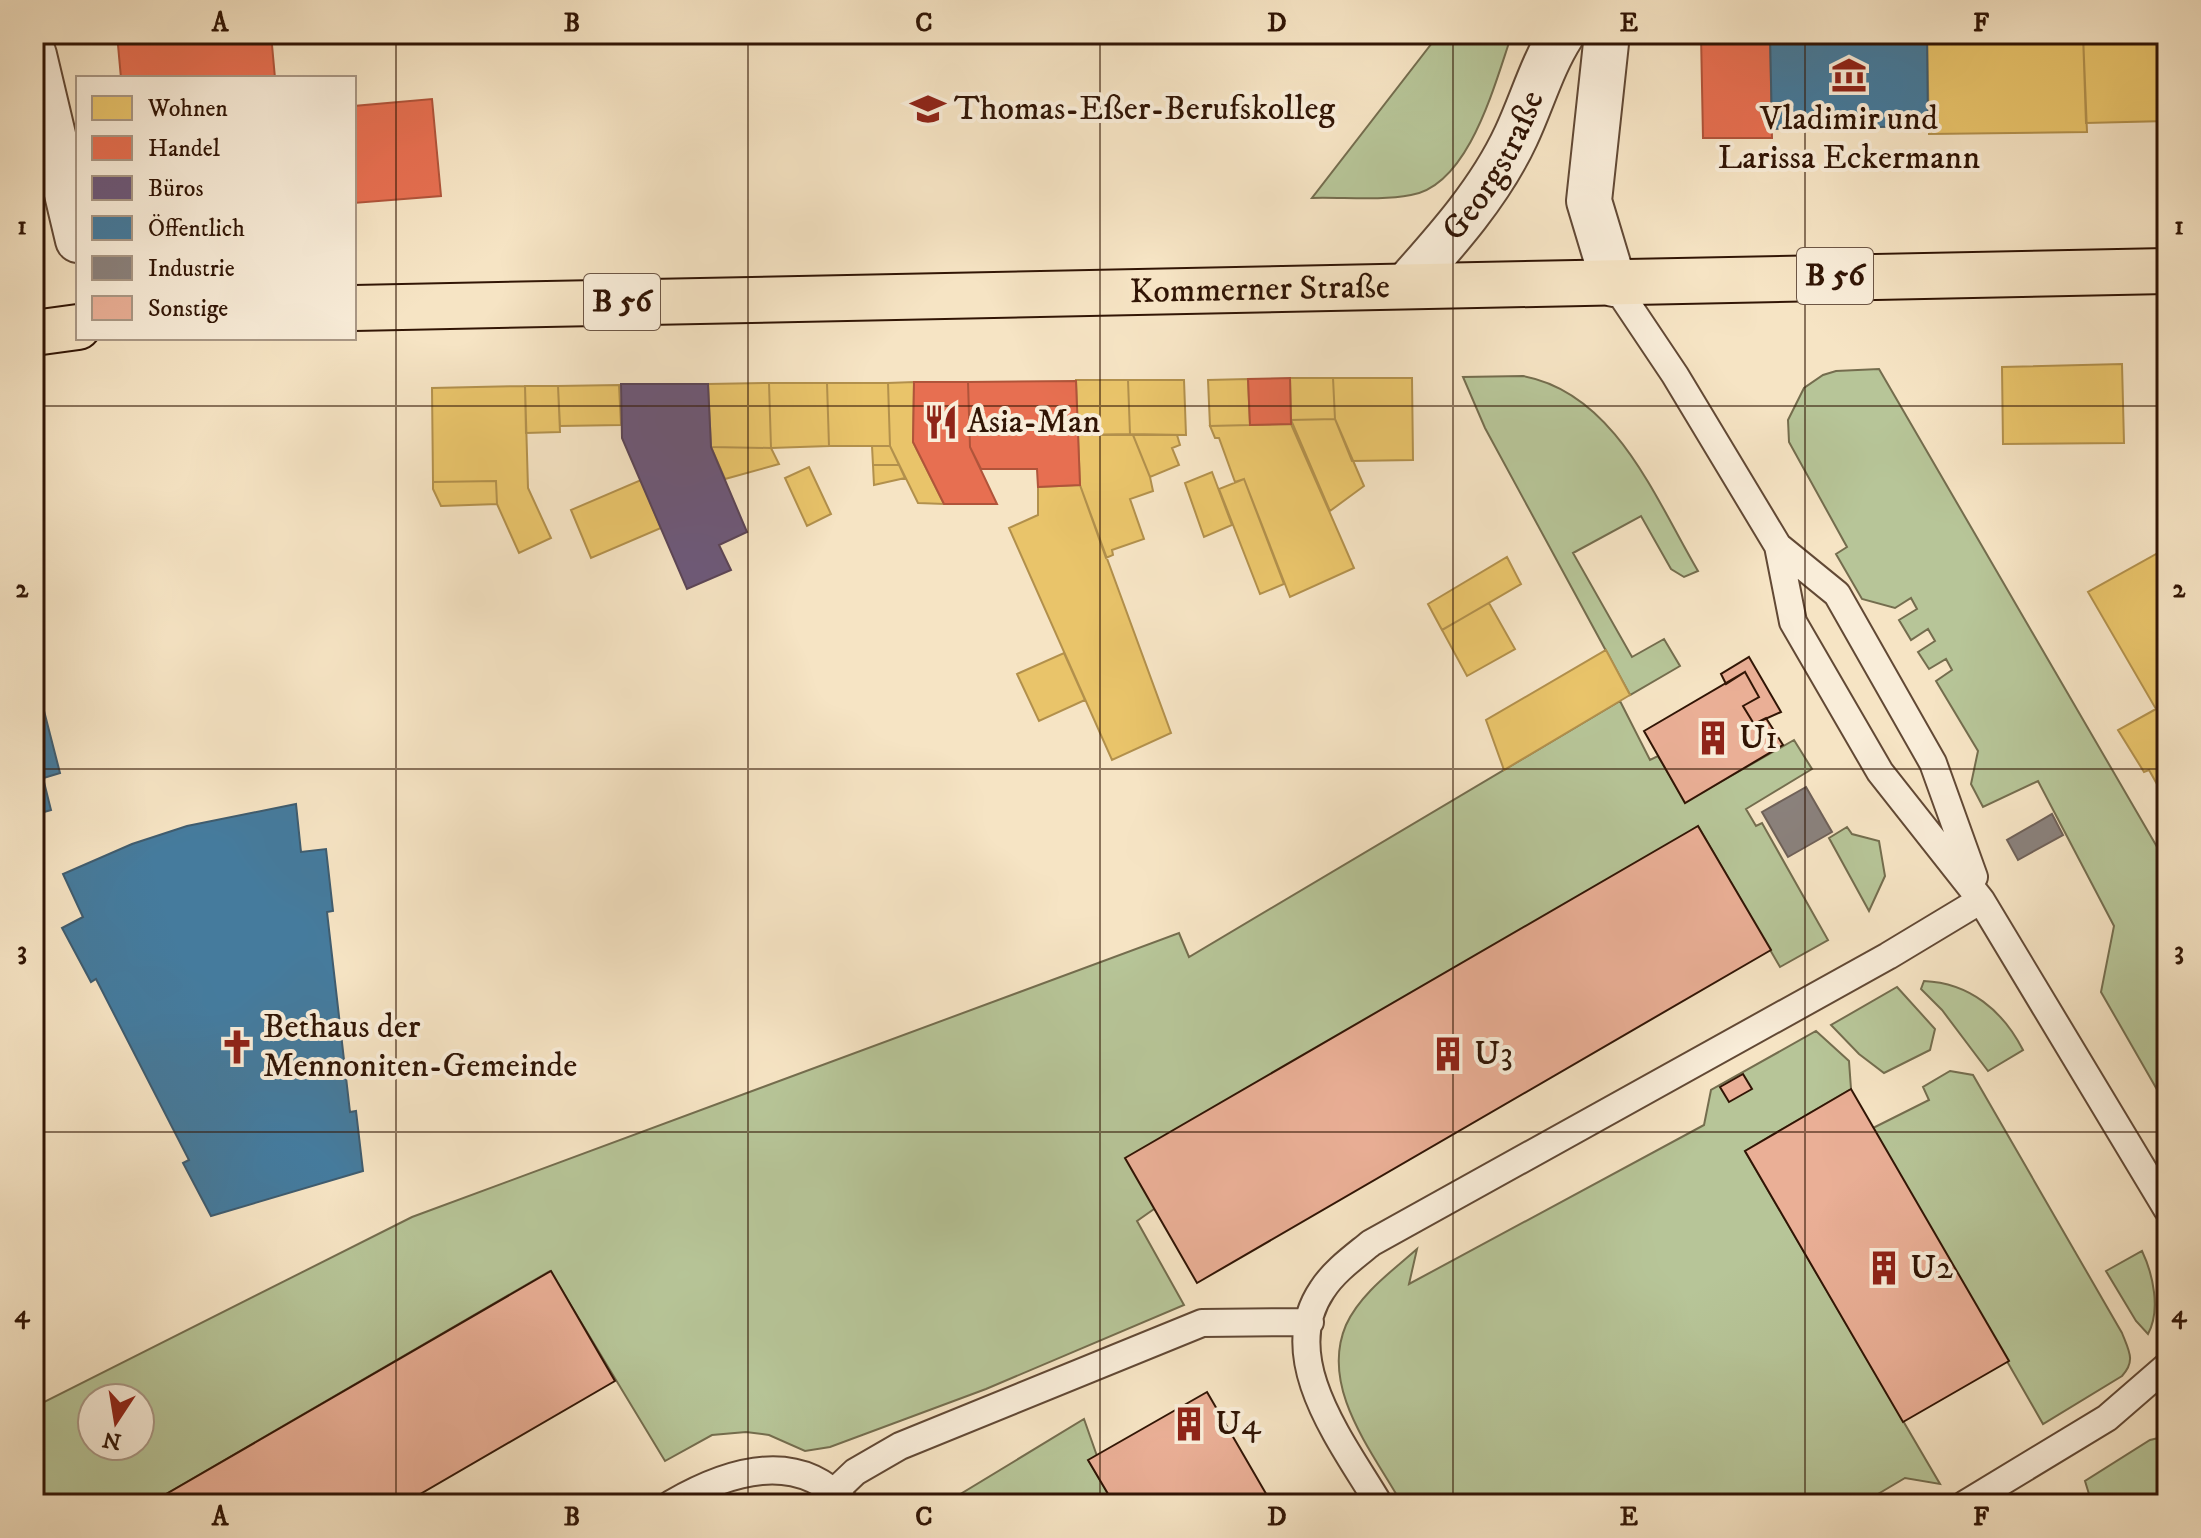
<svg xmlns="http://www.w3.org/2000/svg" width="2201" height="1538" viewBox="0 0 2201 1538" font-family="'IM FELL DW Pica',serif">
<style>
.green{fill:#b7c598;stroke:#746d4e;stroke-width:2;fill-rule:evenodd}
.homes{fill:#e9c46a;stroke:#b2904c;stroke-width:2}
.shops{fill:#e76f51;stroke:#b0543a;stroke-width:2}
.offices{fill:#6d597a;stroke:#5b4557;stroke-width:2}
.public{fill:#457b9d;stroke:#3f5c6f;stroke-width:2}
.industry{fill:#8a817c;stroke:#6f6158;stroke-width:2}
.building{fill:#eaaf96;stroke:#311505;stroke-width:2}
.lines{fill:none;stroke-linecap:round;stroke-linejoin:round}
.lane-casing{stroke:#624935;stroke-width:30}
.street-casing{stroke:#624935;stroke-width:48}
.primary-casing{stroke:#311505;stroke-width:48}
.lane{stroke:#f9edd9;stroke-width:26}
.street{stroke:#f9edd9;stroke-width:44}
.primary{stroke:#f6e4c4;stroke-width:44}
.grid{fill:none;stroke:#311505;stroke-width:2;stroke-opacity:0.55}
.labels{text-anchor:middle;dominant-baseline:central;stroke-width:8;stroke-linejoin:round;paint-order:stroke}
.shield{fill:#f9edd9;stroke:#6d5645;stroke-width:2}
.shield-label{font-size:32px;font-weight:bold;fill:#311505}
.poi-label{font-size:34px;fill:#311505;stroke:#f9edd9;text-anchor:start}
.street-label{font-size:34px;fill:#311505;stroke:#f9edd9}
.neatline{fill:none;stroke:#311505;stroke-width:3}
.grid-label{font-size:26px;text-anchor:middle;font-weight:bold;fill:#311505}
</style>
<rect width="100%" height="100%" fill="#f6e4c4"/>
<filter id="stains"><feTurbulence type="fractalNoise" baseFrequency=".0025" numOctaves="4"/><feColorMatrix values="0 0 0 0 .2 0 0 0 0 .09 0 0 0 0 .02 0 0 0 .5 -.17"/></filter>
<radialGradient id="worn" r=".72"><stop offset=".6" stop-color="#630" stop-opacity="0"/><stop offset="1" stop-color="#630" stop-opacity=".3"/></radialGradient>
<path class="green" d="M1439,34H1512C1495,82 1470,185 1411,195C1379,201 1343,197 1312,198Z
M1879,369L2167,864V1107L2101,992L2114,926L2038,781L1983,807L1971,784L1978,751L1936,681L1952,670L1946,659L1929,669L1918,652L1935,641L1928,629L1911,640L1899,620L1917,609L1911,598L1895,608L1862,599L1836,554L1847,547L1789,442L1788,420L1804,388L1823,375L1836,371Z
M1523,376C1615,393 1655,498 1698,571L1684,577L1671,569L1641,516L1573,553L1632,657L1664,639L1680,666L1630,695L1485,428L1463,377Z
M1620,701L1650,760L1658,756L1685,802L1794,740L1812,769L1746,809L1756,826L1762,823L1828,940L1780,967L1698,826L1137,1221L1184,1305L986,1389L830,1447L805,1451L769,1435L746,1432L712,1435L665,1461L550,1271L149,1504H34V1407L412,1217L1179,933L1189,957ZM92,1398H140V1446H92Z
M1847,827L1852,834L1879,841L1885,876L1869,911L1829,838Z
M1924,981C1970,983 2003,1011 2023,1050L1988,1071L1942,1010L1921,989Z
M1897,987L1935,1029L1930,1050L1884,1073L1859,1054L1831,1025Z
M1816,1031L1849,1061L1851,1089L1745,1151L1940,1484L1905,1478L1861,1504H1402C1373,1452 1319,1388 1346,1325C1360,1294 1392,1271 1417,1249L1409,1284L1704,1125L1711,1090Z
M1950,1071L1973,1075L2122,1333C2129,1351 2136,1361 2122,1376L2043,1424L1873,1128L1929,1100L1923,1087Z
M2142,1251C2153,1274 2161,1310 2148,1334L2136,1321L2106,1271Z
M1084,1419L1097,1456L1089,1461L1114,1504H944Z
M2167,1436V1504H2092L2085,1481L2150,1440Z"/>
<path class="homes" d="M1927,34H2083L2087,132L1929,134Z
M2083,34H2167V121L2086,123Z
M2122,364L2124,443L2003,444L2002,367Z
M1290,378H1333L1335,419L1291,420Z
M1333,378H1412L1413,460L1352,461L1335,419Z
M1248,379L1250,425L1210,426L1208,380Z
M1076,380H1128L1130,434L1078,435Z
M1128,380H1184L1186,435L1130,434Z
M914,382L913,442L944,504L918,503L890,446L888,383Z
M769,383L771,448L711,447L708,384Z
M769,383H827L829,446L771,448Z
M827,383H888L890,446H829Z
M619,385L621,425L560,426L558,386Z
M525,386H558L560,432L526,433Z
M525,386L528,488L551,538L519,553L497,504L496,481L433,482L432,388Z
M1335,419L1364,486L1330,511L1291,420Z
M1291,424L1354,568L1290,597L1244,479L1235,482L1219,438H1215L1210,426Z
M1078,435H1133L1150,477L1153,491L1130,499L1144,539L1112,550L1113,555L1106,558L1080,485Z
M1133,435H1177L1180,445L1172,448L1179,465L1150,477Z
M872,446H890L899,465H873Z
M711,447L771,448L779,464L725,479Z
M873,465H899L905,478L874,485Z
M809,467L831,514L807,526L785,478Z
M1212,472L1232,525L1204,537L1185,483Z
M1244,479L1284,584L1260,594L1219,489Z
M641,480L661,528L591,558L571,510Z
M496,481L497,504L441,506L433,489V482Z
M1080,485L1171,733L1112,760L1009,528L1038,515V487Z
M2167,548V802L2149,770L2144,772L2118,730L2156,709L2088,592Z
M1507,557L1521,584L1442,630L1428,604Z
M1489,603L1515,649L1467,676L1442,630Z
M1606,650L1630,695L1504,770L1486,720Z
M1064,653L1085,700L1039,721L1017,674Z"/>
<path class="shops" d="M117,34H271L275,78H121Z
M1701,34H1770L1772,138H1703Z
M432,99L441,196L354,203V106Z
M1290,378L1291,424L1250,425L1248,379Z
M1076,381L1080,485L1038,487L1037,469H981L970,447L968,382Z
M914,382H968L970,447L997,504H944L913,442Z"/>
<path class="offices" d="M621,384H708L711,447L747,532L719,545L731,570L687,589L622,438Z"/>
<path class="public" d="M1770,34H1927L1928,126L1772,129Z
M34,672L60,773L34,781Z
M43,778L51,810L34,815V781Z
M296,804L301,852L326,849L333,911L327,912L350,1112L356,1111L363,1171L211,1216L183,1163L189,1160L96,979L91,982L62,928L83,917L63,874L132,844L187,826Z"/>
<path class="industry" d="M1806,787L1832,832L1788,857L1762,812Z
M2052,814L2063,835L2018,860L2007,840Z"/>
<path class="building" d="M1749,657L1781,712L1754,724L1743,706L1759,697L1745,672L1726,684L1721,674Z
M1745,672L1759,697L1743,706L1754,724L1766,718L1783,745L1685,803L1644,731Z
M1698,826L1771,950L1197,1283L1125,1158Z
M1743,1074L1752,1089L1729,1102L1720,1087Z
M1851,1089L2009,1361L1903,1422L1745,1151Z
M551,1271L615,1381L403,1504H149Z
M1207,1392L1272,1504H1114L1088,1460Z"/>
<g class="lines">
<g class="lane-casing">
<path id="lane" d="M1614,284L1675,375L1778,546L1837,594L1933,763L1974,877
M1778,546L1793,622L1880,772L1981,900L2167,1209
M835,1491L855,1472L900,1446L1202,1323L1310,1322
M671,1504C728,1471 797,1449 846,1504
M1379,1504C1345,1446 1275,1359 1322,1290C1334,1271 1354,1257 1371,1243L1888,956L1981,900
M1965,1504L2107,1418L2167,1366"/>
</g>
<g class="street-casing">
<g id="street">
<path d="M1607,34L1589,201L1614,284"/>
<path d="M34,55L78,240"/>
<path id="s1" d="M1406,286C1447,240 1490,192 1516,136C1532,102 1542,65 1562,34"/>
</g>
</g>
<g class="primary-casing">
<g id="primary">
<path id="s2" d="M354,308L2167,271"/>
<path d="M34,333L78,327"/>
</g>
</g>
<use href="#lane" class="lane"/>
<use href="#street" class="street"/>
<use href="#primary" class="primary"/>
</g>
<path class="grid" d="M396,34V1504M748,34V1504M1100,34V1504M1453,34V1504M1805,34V1504M34,406H2167M34,769H2167M34,1132H2167"/>
<defs>
<g id="museum-bare" transform="scale(2.76)"><path d="M0-6L6-3V-2H-6V-3ZM-5-1h2V3h-2ZM-1-1h2V3h-2ZM3-1h2V3H3ZM-6 4H6V6H-6Z" fill="#8f2418" stroke="#f9edd9" stroke-width="2.5" paint-order="stroke"/></g>
<g id="university-bare" transform="scale(2.76)"><path d="M0-5L7-2L0 1L-7-2ZM-4 1L0 2.5L4 1V4Q0 6-4 4Z" fill="#8f2418" stroke="#f9edd9" stroke-width="2.5" paint-order="stroke"/></g>
<g id="restaurant-bare" transform="scale(2.76)"><path d="M-5-6h1v4h1v-4h1v4h1v-4h1v5L-1.5 .5V6h-2V.5L-5-1ZM5-6V6H3V1.5H1.5Q1.5-4 5-6Z" fill="#8f2418" stroke="#f9edd9" stroke-width="2.5" paint-order="stroke"/></g>
<g id="building-bare" transform="scale(2.76)"><path d="M-4-6H4V6H1V3H-1V6H-4ZM-2.5-4.3h1.7v1.8h-1.7ZM.8-4.3h1.7v1.8H.8ZM-2.5-1h1.7V.8h-1.7ZM.8-1h1.7V.8H.8Z" fill="#8f2418" stroke="#f9edd9" stroke-width="2.5" paint-order="stroke"/></g>
<g id="church-bare" transform="scale(2.76)"><path d="M-1.2-6h2.4v3.5h3.3v2.4h-3.3V6h-2.4V-.1h-3.3v-2.4h3.3Z" fill="#8f2418" stroke="#f9edd9" stroke-width="2.5" paint-order="stroke"/></g>
</defs>
<g fill-rule="evenodd">
<use href="#museum-bare" x="1849" y="75"/>
<use href="#university-bare" x="928" y="109"/>
<use href="#restaurant-bare" x="941" y="422"/>
<use href="#building-bare" x="1713" y="738"/>
<use href="#church-bare" x="237" y="1047"/>
<use href="#building-bare" x="1448" y="1054"/>
<use href="#building-bare" x="1884" y="1268"/>
<use href="#building-bare" x="1189" y="1424"/>
</g>
<g class="labels">
<g class="shield">
<rect x="1797" y="248" width="76" height="56" rx="6"/>
<rect x="584" y="274" width="76" height="56" rx="6"/>
</g>
<g class="shield-label">
<text x="1835" y="276">B 56</text>
<text x="622" y="302">B 56</text>
</g>
<g class="poi-label">
<text x="954" y="109">Thomas-Eßer-Berufskolleg</text>
<text x="1849" y="119" text-anchor="middle">Vladimir und<tspan x="1849" dy="39">Larissa Eckermann</tspan></text>
<text x="967" y="422">Asia-Man</text>
<text x="1739" y="738">U1</text>
<text x="263" y="1027">Bethaus der<tspan x="263" dy="39">Mennoniten-Gemeinde</tspan></text>
<text x="1474" y="1054">U3</text>
<text x="1910" y="1268">U2</text>
<text x="1215" y="1424">U4</text>
</g>
<g class="street-label">
<text stroke="none"><textPath href="#s1" startOffset="150">Georgstraße</textPath></text>
<text stroke="none"><textPath href="#s2" startOffset="906">Kommerner Straße</textPath></text>
</g>
</g>
<rect width="2201" height="1538" fill="none" stroke="#f6e4c4" stroke-width="88"/>
<rect x="76" y="76" width="280" height="264" fill="#f9edd9" stroke="#a99784" stroke-width="2"/>
<rect x="92" y="96" width="40" height="24" fill="#e9c46a" stroke="#a99784" stroke-width="2"/>
<text x="148" y="116" font-size="24" fill="#311505">Wohnen</text>
<rect x="92" y="136" width="40" height="24" fill="#e76f51" stroke="#a99784" stroke-width="2"/>
<text x="148" y="156" font-size="24" fill="#311505">Handel</text>
<rect x="92" y="176" width="40" height="24" fill="#6d597a" stroke="#a99784" stroke-width="2"/>
<text x="148" y="196" font-size="24" fill="#311505">Büros</text>
<rect x="92" y="216" width="40" height="24" fill="#457b9d" stroke="#a99784" stroke-width="2"/>
<text x="148" y="236" font-size="24" fill="#311505">Öffentlich</text>
<rect x="92" y="256" width="40" height="24" fill="#8a817c" stroke="#a99784" stroke-width="2"/>
<text x="148" y="276" font-size="24" fill="#311505">Industrie</text>
<rect x="92" y="296" width="40" height="24" fill="#eaaf96" stroke="#a99784" stroke-width="2"/>
<text x="148" y="316" font-size="24" fill="#311505">Sonstige</text>
<g transform="translate(116 1422) rotate(192)"><circle r="38" fill="#f9edd9" stroke="#a99784" stroke-width="2"/>
<path d="M0-6L14 30L0 20L-14 30Z" fill="#8f2418"/>
<text y="-12" font-size="22" font-weight="bold" text-anchor="middle" fill="#311505">N</text>
</g>
<rect x="44" y="44" width="2113" height="1450" class="neatline"/>
<g class="grid-label">
<text x="220" y="31">A</text>
<text x="572" y="31">B</text>
<text x="924" y="31">C</text>
<text x="1277" y="31">D</text>
<text x="1629" y="31">E</text>
<text x="1981" y="31">F</text>
<text x="22" y="234">1</text>
<text x="2179" y="234">1</text>
<text x="22" y="597">2</text>
<text x="2179" y="597">2</text>
<text x="22" y="959">3</text>
<text x="2179" y="959">3</text>
<text x="22" y="1322">4</text>
<text x="2179" y="1322">4</text>
<text x="220" y="1525">A</text>
<text x="572" y="1525">B</text>
<text x="924" y="1525">C</text>
<text x="1277" y="1525">D</text>
<text x="1629" y="1525">E</text>
<text x="1981" y="1525">F</text>
</g>
<rect width="100%" height="100%" filter="url(#stains)"/>
<rect width="100%" height="100%" fill="url(#worn)"/>
</svg>
